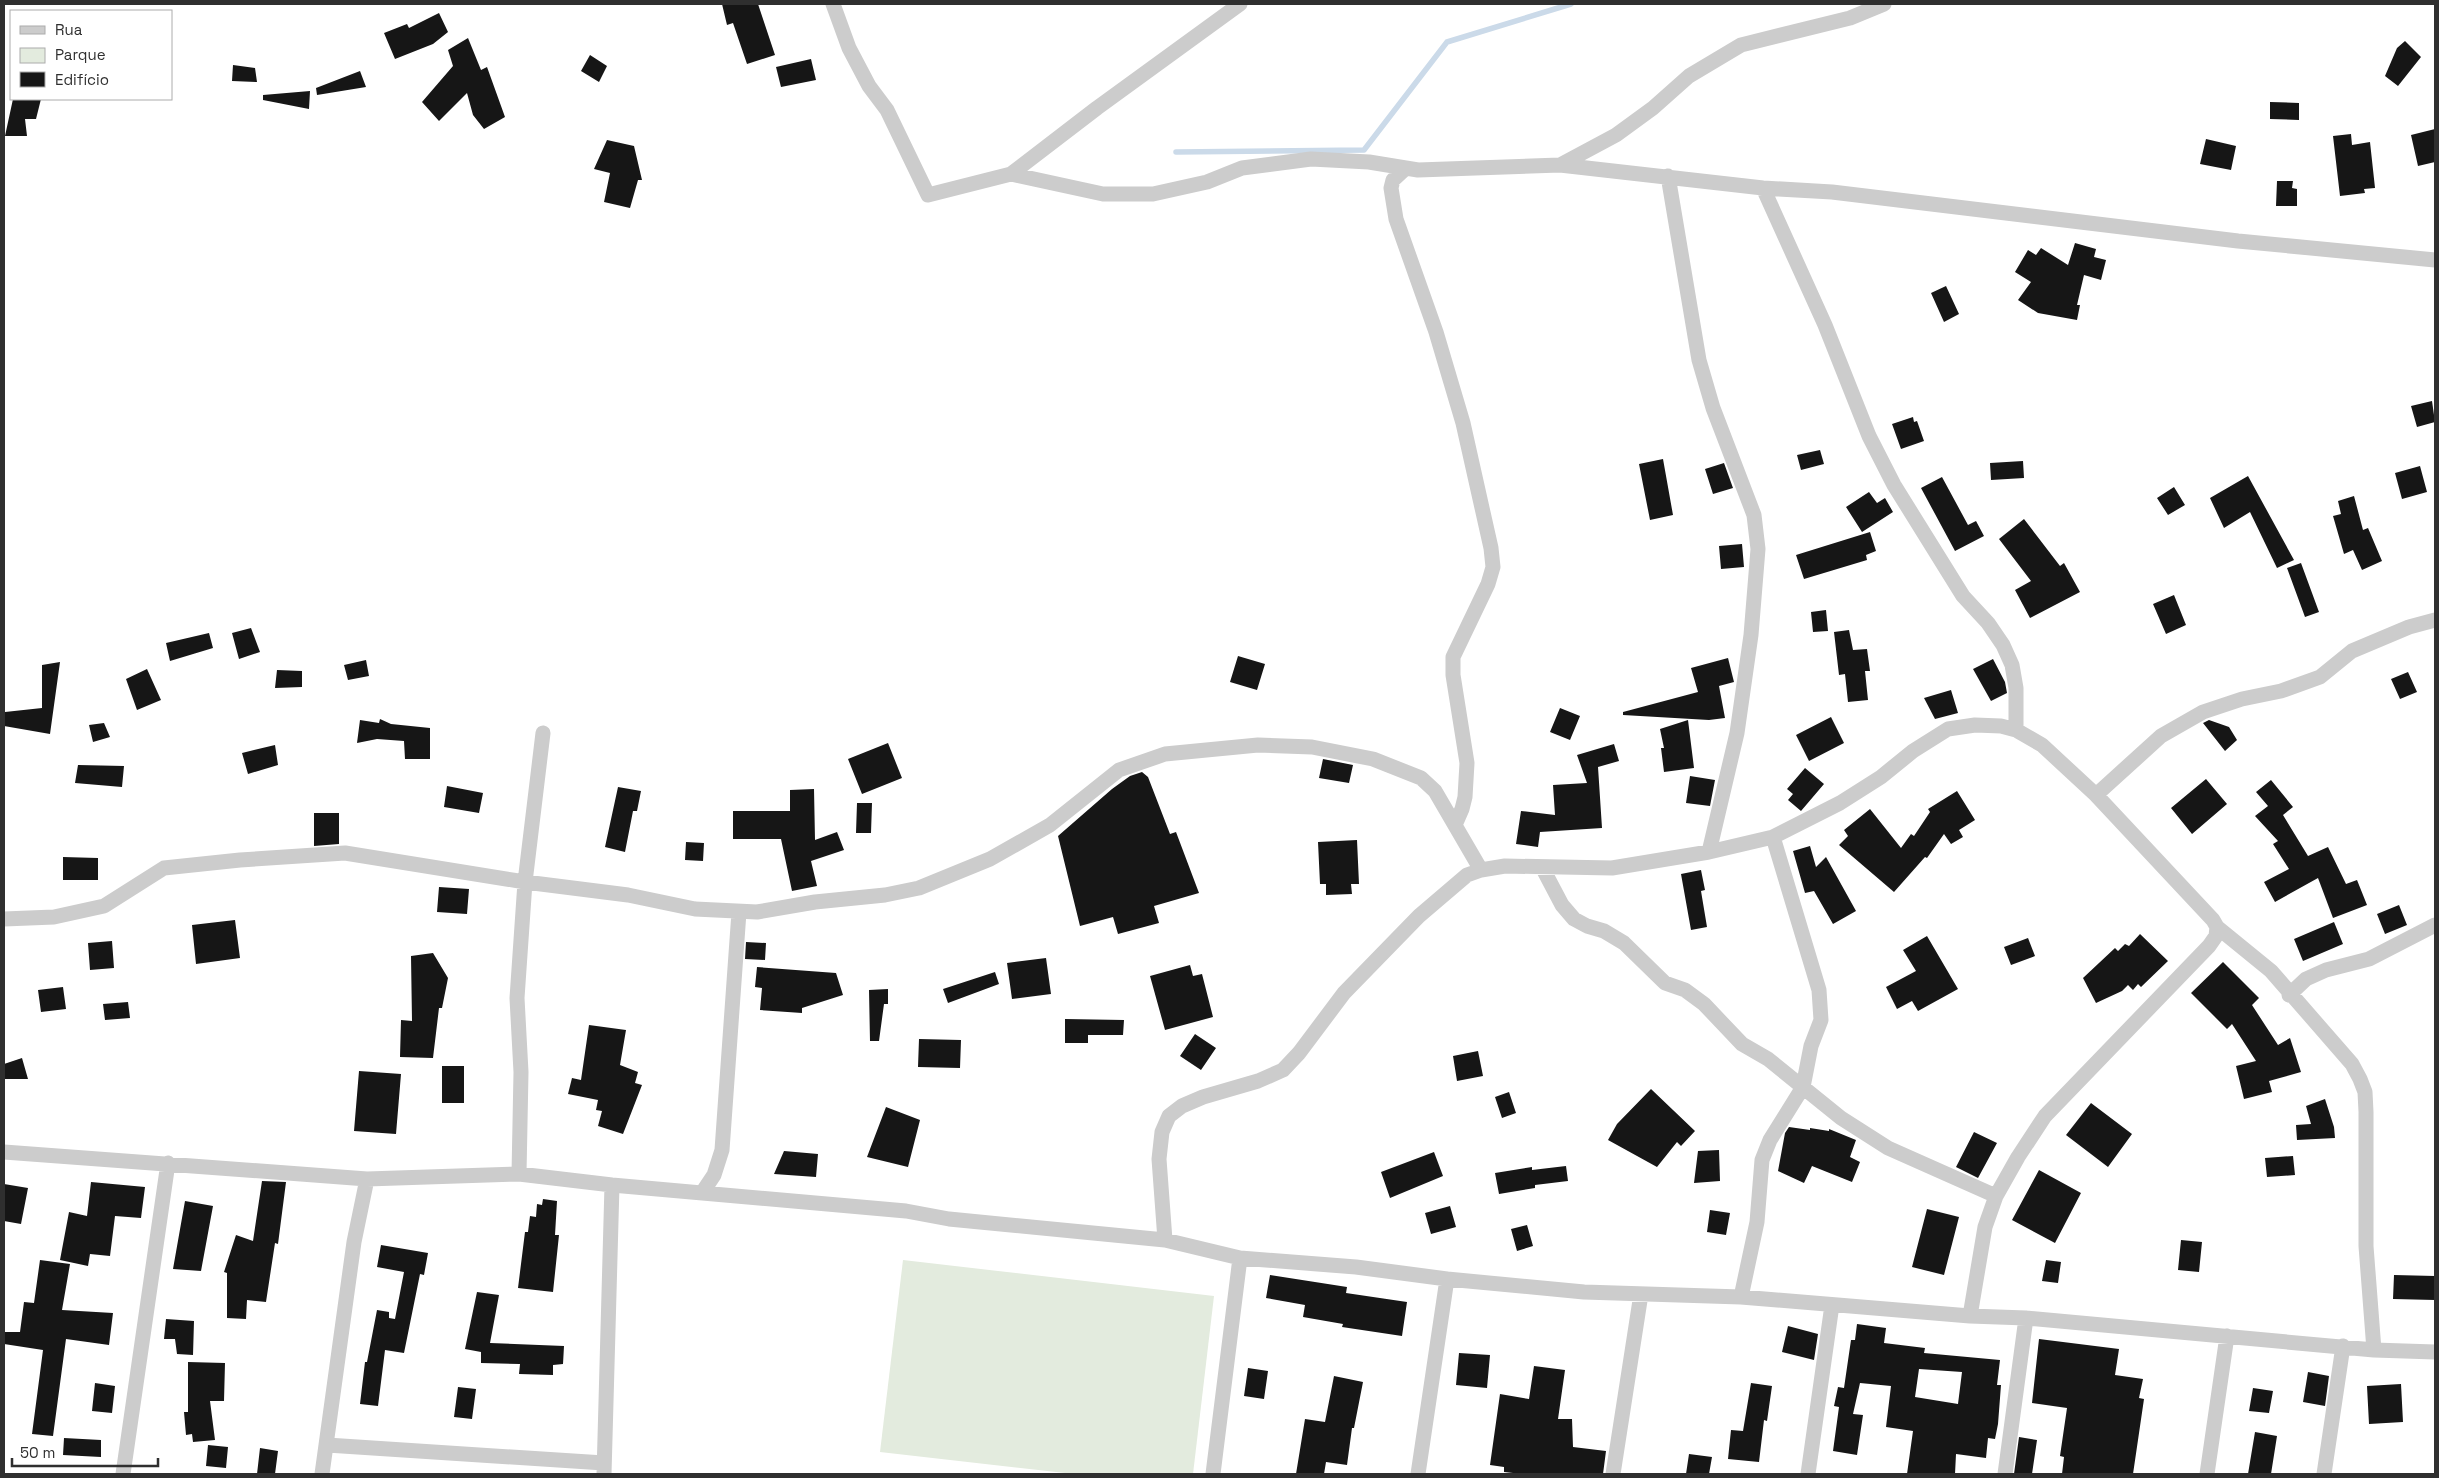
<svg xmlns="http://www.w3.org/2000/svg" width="2439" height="1478" viewBox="0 0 2439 1478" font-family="'Space Grotesk',sans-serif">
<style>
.green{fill:#e3ebde}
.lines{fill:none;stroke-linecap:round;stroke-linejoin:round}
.stream{stroke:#cbdae9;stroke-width:5.5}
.building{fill:#161616;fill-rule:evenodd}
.street{stroke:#ccc;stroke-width:15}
</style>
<rect width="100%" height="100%" fill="#fff"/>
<path class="green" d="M903,1260L1214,1296L1193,1474H1074L880,1452Z"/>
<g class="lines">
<path class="stream" d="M1176,152L1364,150L1447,42L1571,4"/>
</g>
<path class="building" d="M722,4H758L775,55L747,64L733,23L727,25Z
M439,13L448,32L433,44L395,59L384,33L407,24L409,28Z
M468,38L481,70L487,67L505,117L484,129L473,115L467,93L439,121L422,102L453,66L448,50Z
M2405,41L2421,57L2398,86L2385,76L2397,48Z
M590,55L607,66L599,82L581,71Z
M811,59L816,80L781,87L776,67Z
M233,65L255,68L257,82L232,81Z
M360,71L366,87L317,95L316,88Z
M310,91L309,109L263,100V95Z
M13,99H41L36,119H25L27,136H5Z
M2270,102L2299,103V120L2270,119Z
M2435,129V162L2418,166L2411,135Z
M2351,134L2352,145L2370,142L2375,188L2364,189L2365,193L2340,196L2333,136Z
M2206,139L2236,146L2231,170L2200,164Z
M607,140L634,146L642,180H638L630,208L604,202L610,173L594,169Z
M2277,181H2293L2292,188L2297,189V206H2276Z
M2075,243L2096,249L2094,257L2106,260L2101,280L2084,275L2077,305H2080L2077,320L2038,313L2018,300L2031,282L2015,272L2028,250L2036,255L2041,248L2068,265Z
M1946,286L1959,314L1944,322L1931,293Z
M2432,401L2435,422L2417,427L2411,406Z
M1913,417L1914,422L1917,421L1924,441L1901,449L1892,424Z
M1820,450L1824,464L1801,470L1797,455Z
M1663,459L1673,515L1650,520L1639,464Z
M2023,461L2024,478L1991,480L1990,463Z
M1724,463L1733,488L1713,494L1705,469Z
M2420,466L2427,492L2402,499L2395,473Z
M2248,476L2294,560L2277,568L2250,512L2224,528L2210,498Z
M1942,477L1968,525L1976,521L1984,536L1955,551L1921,488Z
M2174,487L2185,505L2168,515L2157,498Z
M1869,492L1877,503L1885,498L1893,512L1862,532L1846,507Z
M2354,496L2363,530L2368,528L2382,561L2362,570L2353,550L2344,554L2333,516L2341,514L2338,501Z
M2024,519L2060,566L2064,563L2080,592L2030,618L2015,590L2031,581L1999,539Z
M1870,532L1876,551L1866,555L1867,560L1804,579L1796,555Z
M1742,544L1744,567L1721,569L1719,546Z
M2301,563L2319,612L2305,617L2287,568Z
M2174,595L2186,625L2166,634L2153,604Z
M1826,610L1828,631L1813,632L1811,612Z
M251,628L260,652L239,659L232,633Z
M1849,630L1853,650L1867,649L1870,671H1865L1868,700L1848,702L1845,674L1839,675L1834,632Z
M209,633L213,648L170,661L166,643Z
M1238,656L1265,664L1257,690L1230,682Z
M1728,658L1734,682L1719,686L1725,718L1709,720L1623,715V712L1698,692L1691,668Z
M1993,659L2005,682L2007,693L1991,701L1973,669Z
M366,660L369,676L348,680L344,665Z
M60,662L50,734L4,726L5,712L42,708V665Z
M147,669L161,700L137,710L126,679Z
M277,670L302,671V687L275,688Z
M2408,672L2417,692L2400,699L2391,679Z
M1951,690L1958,713L1935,719L1924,698Z
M1560,708L1580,716L1570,740L1550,732Z
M1831,717L1844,743L1809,761L1796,735Z
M380,719L391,724L430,728V759H405L404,741L377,739L357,743L360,720L379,723Z
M1688,720L1694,768L1664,772L1661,748H1664L1660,729Z
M2209,720L2229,727L2237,740L2225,751L2203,723Z
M104,723L110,737L93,742L89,725Z
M888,743L902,778L862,794L848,759Z
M1614,744L1619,761L1598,767L1602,828L1540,832L1538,847L1516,844L1521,811L1555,815L1553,785L1587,783L1577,755Z
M275,745L278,765L248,774L242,753Z
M1323,759L1353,765L1349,783L1319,778Z
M78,765L124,766L122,787L75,783Z
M1805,768L1824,784L1801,811L1788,800L1793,794L1787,789Z
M1142,772L1148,777L1170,834L1176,832L1199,893L1154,906L1159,923L1118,934L1113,917L1080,926L1058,836L1112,789L1130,776Z
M1690,776L1715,780L1710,806L1686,803Z
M2206,779L2227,804L2192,834L2171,808Z
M2271,780L2293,807L2283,815L2308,856L2328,847L2346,884L2357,880L2367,905L2333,918L2318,878L2275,902L2264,882L2289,869L2273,844L2278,841L2255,816L2268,806L2256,792Z
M447,786L483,793L479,813L444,807Z
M618,787L641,791L637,811H633L625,852L605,847Z
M814,789L815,840L837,832L844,850L811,861L817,886L792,891L781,839H733V811H790V790Z
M1957,791L1975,820L1959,830L1963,837L1951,844L1944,834L1927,858L1925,857L1894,892L1839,845L1848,836L1844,830L1870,809L1901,848L1911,834L1914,836L1930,812L1928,809Z
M857,803H872L871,833H856Z
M314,813H339V844L314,846Z
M1357,840L1359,884H1351L1352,894L1326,895V884H1320L1318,842Z
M686,842L704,843L703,861L685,860Z
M1810,846L1816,867L1826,857L1856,911L1833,924L1814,891L1805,893L1793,851Z
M63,857L98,858V880H63Z
M1701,870L1705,890L1701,891L1707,927L1691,930L1681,874Z
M439,887L469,889L467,914L437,912Z
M2399,905L2407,925L2385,934L2377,914Z
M235,920L240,958L196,964L192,925Z
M2334,922L2343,944L2303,961L2294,939Z
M2140,934L2168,961L2141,987L2138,984L2133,990L2128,985L2122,991L2096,1003L2083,978L2115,948L2118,951L2125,944L2129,946Z
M1927,936L1958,989L1918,1011L1912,1001L1897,1009L1886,987L1916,971L1903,950Z
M2028,938L2035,956L2011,965L2004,947Z
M112,941L114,968L90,970L88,943Z
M746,942L766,943L765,960L745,959Z
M433,953L448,978L442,1008H439L433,1058L400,1057L401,1020L412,1021L411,956Z
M1046,958L1051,994L1012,999L1007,963Z
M2223,962L2259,998L2252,1005L2278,1045L2290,1038L2301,1072L2269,1081L2272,1092L2244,1099L2236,1066L2256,1061L2232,1024L2227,1029L2191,993Z
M1190,965L1193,976L1202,974L1213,1017L1165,1030L1150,976Z
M757,967L836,973L843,995L802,1008V1013L760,1010L762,988L755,987Z
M995,972L999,984L948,1003L943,989Z
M63,987L66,1009L41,1012L38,990Z
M888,989V1004H884L879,1041H870L869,990Z
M128,1002L130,1018L105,1020L103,1004Z
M1065,1019L1124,1020L1123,1035H1088V1043H1065Z
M589,1025L626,1030L620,1065L638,1072L635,1083L642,1085L623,1134L598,1126L602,1111L596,1110L598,1100L568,1094L572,1078L581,1080Z
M1195,1034L1216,1048L1201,1070L1180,1056Z
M919,1039L961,1040L960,1068L918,1067Z
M1478,1051L1483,1076L1457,1081L1453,1056Z
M22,1058L28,1079H4V1064Z
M442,1066H464V1103H442Z
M359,1071L401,1074L396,1134L354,1131Z
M1651,1089L1695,1131L1681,1146L1677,1142L1657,1167L1608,1140L1617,1124Z
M1509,1092L1516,1113L1502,1118L1495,1097Z
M2325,1099L2334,1127L2335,1138L2297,1140L2296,1125L2311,1124L2306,1106Z
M2091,1103L2132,1134L2108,1167L2066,1135Z
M886,1107L920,1120L908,1167L867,1157Z
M1789,1127L1810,1130V1128L1829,1131V1129L1856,1140L1850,1157L1860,1162L1852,1182L1812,1166L1804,1183L1778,1171L1785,1133Z
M1974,1132L1997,1143L1978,1178L1956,1167Z
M1719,1150L1720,1181L1694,1183L1698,1151Z
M784,1151L818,1154L816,1177L774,1174Z
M1434,1152L1443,1176L1390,1198L1381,1172Z
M2293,1156L2295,1175L2267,1177L2265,1158Z
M1566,1166L1568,1181L1535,1185V1188L1499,1194L1495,1173L1532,1167V1170Z
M2039,1170L2081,1193L2055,1243L2012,1220Z
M262,1181L286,1182L278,1244L275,1243L266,1302L247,1300L246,1319L227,1318V1273L224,1272L236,1235L253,1241Z
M91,1182L145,1187L141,1218L115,1216L110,1256L90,1254L88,1266L60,1260L69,1212L87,1216Z
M4,1184L28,1188L21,1224L4,1221Z
M543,1199L557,1201L555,1235H559L553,1292L518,1288L525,1232H528L530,1216L536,1217L537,1204L542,1205Z
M185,1201L213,1206L201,1271L173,1269Z
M1450,1206L1456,1227L1431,1234L1425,1213Z
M1927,1209L1959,1217L1944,1275L1912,1267Z
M1710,1210L1730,1213L1726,1235L1707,1232Z
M1527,1225L1533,1246L1517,1251L1511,1229Z
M2181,1240L2202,1242L2199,1272L2178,1270Z
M381,1245L428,1253L424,1275L420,1274L404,1353L385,1350L378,1406L360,1404L365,1362H367L377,1310L389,1312V1318L395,1319L404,1272L377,1267Z
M40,1260L70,1264L62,1310L113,1313L109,1345L66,1339L53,1436L32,1434L43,1350L4,1344V1332H20L24,1302L34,1303Z
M2046,1260L2061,1262L2058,1283L2042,1281Z
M1270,1275L1347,1287L1346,1293L1407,1302L1402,1336L1342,1327L1343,1324L1303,1317L1305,1305L1266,1298Z
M2394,1275L2435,1276V1300L2393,1299Z
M477,1292L499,1295L490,1343L564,1346L563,1364L553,1365V1375L519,1374L520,1364L481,1363V1352L465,1349Z
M166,1319L194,1321L193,1355L177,1354L175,1339H164Z
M1857,1324L1886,1328L1884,1343L1925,1348L1924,1353L2000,1360L1997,1385H2001L1998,1424L1995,1439L1988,1438L1986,1458L1956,1454L1955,1474H1907L1913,1431L1886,1427L1891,1386L1860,1383L1853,1414L1863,1415L1857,1455L1833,1451L1839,1407L1834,1406L1838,1387L1844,1388L1851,1340H1855ZM1919,1369L1962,1372L1958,1404L1915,1397Z
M1788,1326L1818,1334L1814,1360L1782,1352Z
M2039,1339L2119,1349L2115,1375L2143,1379L2139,1398L2144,1399L2133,1474H2062L2064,1457L2060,1456L2067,1408L2032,1403Z
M1459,1353L1490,1355L1487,1388L1456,1385Z
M188,1362L225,1363L224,1401H210L215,1440L193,1442L192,1434L186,1435L184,1412H188Z
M1534,1366L1565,1370L1558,1419H1572L1573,1447L1606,1451L1603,1474H1522L1504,1472V1467L1490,1465L1500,1394L1529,1399Z
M1248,1368L1268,1371L1264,1399L1244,1396Z
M2308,1372L2329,1376L2325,1406L2303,1402Z
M1334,1376L1363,1382L1354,1428H1352L1347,1465L1326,1462L1324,1474H1296L1305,1419L1325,1422Z
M95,1383L115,1386L112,1413L92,1411Z
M1751,1383L1772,1386L1767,1421L1764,1420L1759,1462L1728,1459L1731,1430L1743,1431Z
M2401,1384L2403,1422L2369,1424L2367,1386Z
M458,1387L476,1389L472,1419L454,1417Z
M2253,1388L2273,1391L2269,1413L2249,1411Z
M2255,1432L2277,1436L2271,1474H2248Z
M2019,1437L2037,1440L2032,1474H2014Z
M64,1438L101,1440V1457L63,1455Z
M208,1445L228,1447L226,1468L206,1466Z
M260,1448L278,1451L275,1474H257Z
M1689,1454L1712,1457L1709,1474H1686Z"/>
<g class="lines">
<path class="street" d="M833,4L849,48L869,86L887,110L928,195L1011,174L1103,194H1153L1207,182L1242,168L1311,159L1369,162L1418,170L1560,165L1763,188L1832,192L2238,241L2435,260
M1560,165L1616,135L1653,108L1689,76L1741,45L1850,18L1884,4
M1406,168L1393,180L1391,188L1396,219L1436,332L1463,423L1491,548L1493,567L1488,584L1453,657V675L1467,763L1465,797L1462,809L1455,825
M1011,174L1097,108L1240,4
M1668,176L1699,360L1713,408L1754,515L1758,549L1751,635L1737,733L1709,852
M1763,188L1825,325L1869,436L1894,485L1963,596L1988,623L2003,645L2012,665L2016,688V730
M2096,795L2161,736L2203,712L2242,699L2281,691L2320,677L2352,651L2409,627L2435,620
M1542,867L1562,905L1574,919L1587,926L1604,931L1624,943L1665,983L1685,990L1704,1004L1742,1044L1768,1059L1841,1118L1888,1148L1996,1196
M4,919L54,917L104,906L164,868L240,860L345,853L525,882L628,895L695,909L757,912L815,902L885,895L919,888L990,859L1050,825L1119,770L1165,754L1258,745L1312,747L1373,759L1421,778L1435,791L1481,870
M2289,995L2306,979L2326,970L2369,959L2435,925
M4,1152L367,1179L519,1174L612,1185L906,1211L949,1219L1165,1240L1240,1258L1356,1267L1447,1279L1584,1292L1741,1297L1970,1316L2026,1318L2374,1350L2435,1352
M519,1174L521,1072L517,998L525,882L543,733
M702,1193L714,1175L722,1150L739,912
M1165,1240L1159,1159L1162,1132L1169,1116L1182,1106L1203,1097L1258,1081L1283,1070L1299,1053L1344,993L1419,916L1467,875L1481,870L1505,866L1612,868L1709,852L1773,837L1840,803L1881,777L1913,751L1948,729L1975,725L2001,726L2016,730L2042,745L2096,795L2213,920L2217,927L2271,971L2352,1064L2360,1079L2365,1092L2366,1112V1246L2374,1350
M1741,1297L1757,1222L1762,1160L1770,1140L1803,1087L1811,1046L1821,1020L1819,990L1773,837
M1970,1316L1985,1227L1996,1196L2018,1157L2045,1116L2209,946L2216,936L2217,927
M327,1445L604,1463
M123,1474L168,1163
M322,1474L354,1242L367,1179
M604,1474L612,1185
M1213,1474L1240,1258
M1418,1474L1447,1279
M1613,1474L1641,1294
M1808,1474L1832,1305
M2005,1474L2026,1318
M2207,1474L2227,1336
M2324,1474L2343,1346"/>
</g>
<rect width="2439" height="1478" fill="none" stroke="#2f2f2f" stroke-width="10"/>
<rect x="10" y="10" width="162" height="90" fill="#ffffff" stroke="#acacac"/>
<rect x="20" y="26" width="25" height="8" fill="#cccccc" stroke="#acacac"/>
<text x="55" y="35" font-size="15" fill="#2f2f2f">Rua</text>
<rect x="20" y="48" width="25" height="15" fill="#e3ebde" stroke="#acacac"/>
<text x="55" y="60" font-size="15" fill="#2f2f2f">Parque</text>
<rect x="20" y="72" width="25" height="15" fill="#161616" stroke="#acacac"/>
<text x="55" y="85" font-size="15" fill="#2f2f2f">Edifício</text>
<path d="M12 1458v8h146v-8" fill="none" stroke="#2f2f2f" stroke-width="2.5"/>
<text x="20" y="1458" font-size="15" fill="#2f2f2f" stroke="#ffffff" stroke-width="4" paint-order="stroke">50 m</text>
</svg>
